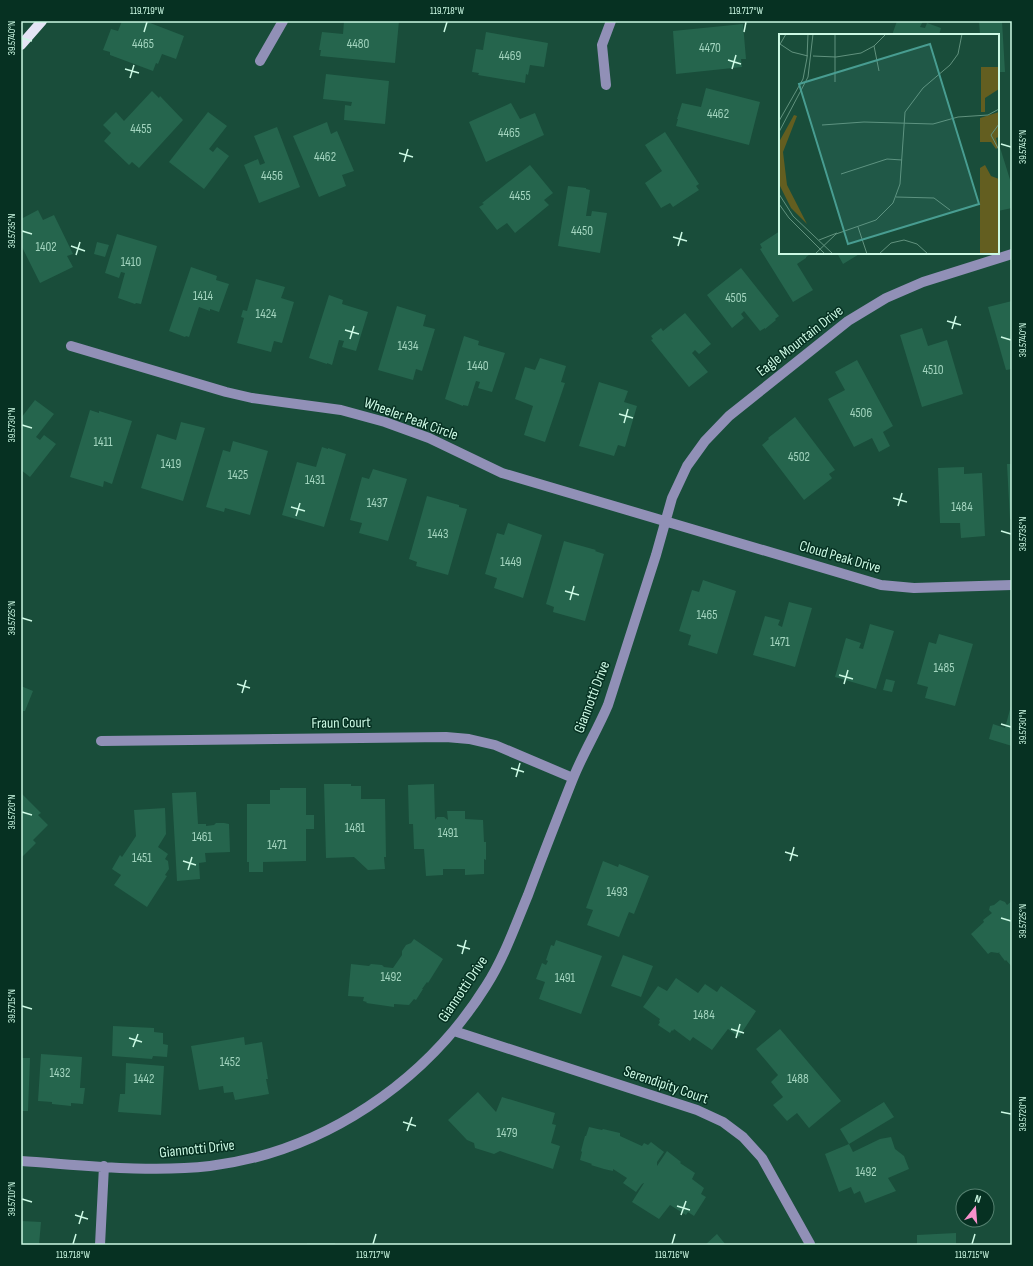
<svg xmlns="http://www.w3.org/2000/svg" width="1033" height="1266" viewBox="0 0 1033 1266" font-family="'Sofia Sans Condensed',sans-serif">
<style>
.building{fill:#25654d}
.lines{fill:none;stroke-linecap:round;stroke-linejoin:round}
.minor{stroke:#9190b7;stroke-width:10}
.major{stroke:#e4e4f5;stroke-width:10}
.ticks{fill:none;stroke:#ccf9e4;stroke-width:1.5}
.labels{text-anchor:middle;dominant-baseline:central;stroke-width:3;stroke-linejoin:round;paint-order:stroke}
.number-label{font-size:13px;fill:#a2d4be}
.street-label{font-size:15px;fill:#ccf9e4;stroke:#063122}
.inset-road{fill:none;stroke:#61927e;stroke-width:1}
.view{fill:#489d91;fill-opacity:0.15;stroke:#489d91;stroke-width:2}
.inset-edge{fill:none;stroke:#ccf9e4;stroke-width:2}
.neatline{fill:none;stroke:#ccf9e4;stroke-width:1.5}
.ticks-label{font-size:10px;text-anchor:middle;fill:#ccf9e4}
</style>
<rect width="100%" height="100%" fill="#194d3a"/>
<path class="building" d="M122,21H145L184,36L176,59L162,54L158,64L156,63L153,71L110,55V52L103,50L111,29L118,31Z
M344,21H399L395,63L320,56L321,50H319L322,32L343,34Z
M897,21H923L920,27L925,28L927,23L941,28L939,35H892Z
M979,21H1002L1005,72H998V35H980Z
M743,24L746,59H741L742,67L676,74L673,31Z
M486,32L548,43L544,67L530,65L528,75L526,74L525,83L478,75L479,73L472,72L476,49L483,50Z
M326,74L389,81L385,124L344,120L345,105L351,106L352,102L323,99Z
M706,88L760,102L749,145L676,126L678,119H677L682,103L701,107Z
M152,91L159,98L160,96L183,120L139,168L132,162L129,165L104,141L111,133L103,125L116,112L124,121Z
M511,103L520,119L535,113L544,135L486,162L469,122Z
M208,112L227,126L209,149L213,152L217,147L229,156L204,189L169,162Z
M327,122L331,134L337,131L354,171L342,175L346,186L319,197L293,136Z
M277,127L300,187L259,203L244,165L258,159L260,165L265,163L254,136Z
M665,132L699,184L696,186L699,190L673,207L670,203L661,208L645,183L662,171L645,145Z
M998,141L1012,186V208L998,211Z
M530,165L553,193L544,200L549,205L515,233L507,223L497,230L479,207L484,204L482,203Z
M568,186L586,188V189L590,190L586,216H591L592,211L607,213L600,253L558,246Z
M38,210L43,220L54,215L73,254L67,256L73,267L40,283L21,245V219Z
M780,231V253H812L806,257V258L797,264L813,290L793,302L760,249L762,248L760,244Z
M117,234L157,246L141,304L136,303L135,304L118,298L125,273L121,272L119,278L105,273Z
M97,242L109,245L105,257L94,254Z
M837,253H861L843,264Z
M191,267L217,276L216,280L229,284L219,312L210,309V311L199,307L189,337L186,336L185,337L169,331Z
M741,268L779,316L775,319L776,320L765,329V328L760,331L744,311L741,314L744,318L732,328L707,295Z
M256,279L285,287L281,298L294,302L282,343L274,341L271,352L237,343L244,318L241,317L243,310L247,311Z
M329,295L343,300L342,304L368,312L356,351L342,347L344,341L339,340L332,365L327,363V364L309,358Z
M1012,301V369L1006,370L988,307Z
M397,306L426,315L423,326L435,329L422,371L416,369L413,380L378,370Z
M685,313L711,344L699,354L695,350L692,353L708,372L689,387L651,340L653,339L651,336L661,328L663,331Z
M922,328L928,346L947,340L963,394L922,407L900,335Z
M464,336L479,341L478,345L505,353L492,392L478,388L480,382L476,381L468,406L463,405V406L445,399Z
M540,358L566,366L561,382L565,383L545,442L524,435L533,406L515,399L525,367L535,370Z
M857,360L893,426L883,432L890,446L879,452L872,438L854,447L828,399L845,390L835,372Z
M599,382L628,391L624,402L637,406L625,447L618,445L614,456L579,446Z
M35,400L54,414L36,437L40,440L44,435L56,444L30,477L21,470V418Z
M90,410L99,413V411L132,421L112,484L104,481L103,487L70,477Z
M795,417L835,470L829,474L832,478L831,479L804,500L762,445L769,439L768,438Z
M181,422L205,428L183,501L141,488L157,434L176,440Z
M233,441L268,451L250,515L225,508L224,512L206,507L223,450L230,452Z
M322,447L328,449V448L346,454L324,527L282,515L297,462L316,467Z
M1007,464H1012V519H1010Z
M964,467V474L982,473L985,536L961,538L960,523H940L938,468Z
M373,469L407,479L388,541L359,533L362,523L350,520L362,477L369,479Z
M427,496L459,505V507L467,509L448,575L416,566L417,562L409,559Z
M508,523L542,535L523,598L494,588L497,578L485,574L497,533L504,535Z
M564,541L596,550L595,551L604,554L585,621L553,612L554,607L546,604Z
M703,580L736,591L717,654L688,645L691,635L679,631L692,590L699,592Z
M789,602L812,608L795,667L753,655L765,616L780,620L778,625L782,627Z
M870,624L894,631L876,689L835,677L846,638L861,643L859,648L863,649Z
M939,634L973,644L955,706L925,698L928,687L917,684L929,642L936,644Z
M886,679L895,681L892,692L883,690Z
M21,686L33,691L25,711H23L21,717Z
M1012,702V746L989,739L993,724L1005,728Z
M324,784H351V786H361V799H385L386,857H384L385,869L368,870L354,857L326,858Z
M434,784L435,820L437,817H444L448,820L447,811H465V819L483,820L484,842H486V860L484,859V874L465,875V869H443V875L426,876L424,849H414L413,824H409L408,785Z
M280,788H306V815H314V829H306V861L263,862V872H249V862H247V804H270V790H280Z
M196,792L198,824H206V826L214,825L216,823H224L229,824L230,852L205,853L206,862L199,863L200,879L177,881L172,793Z
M22,794L41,813L38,815L48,825L33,840L36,843L21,858V796Z
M165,808L166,834L158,847L168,854L165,859L168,861L169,869L165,875L167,876L147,907L114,885L121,875L112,869L120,855L122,857L136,836L134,810Z
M603,861L618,867L619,864L649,876L634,914L629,912L619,937L587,925L593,910L586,908Z
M1000,900L1005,902L1007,905L1012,901V967L1006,960L1005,961L999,953L1000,952L998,953L991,952L988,954L971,934L984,922L983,920L992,913L989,910L990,906L994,905Z
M414,939L443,959L428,983L427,982L422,989H423L416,1000L414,999L409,1005L394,1004V1007L366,1003L367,1002L363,1001L364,997L348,996L351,964L369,966L371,964L382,965L384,967L393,968L402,955V951L406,945L411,943Z
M556,940L602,956L581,1014L539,999L545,982L536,979L542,963L546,965L548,961L546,960L551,945L554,946Z
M623,955L653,966L641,997L611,986Z
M676,978L698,993L705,984L717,992L721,986L756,1011L739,1037L728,1029L712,1050L693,1037L690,1041L674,1029L673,1031L672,1030L670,1033L658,1025L660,1022L659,1021L660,1019L643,1007L658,986L667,991Z
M113,1026L154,1028V1032L163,1033V1044L168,1045L167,1057L153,1056L152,1059L112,1056Z
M780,1029L841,1101L809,1128L797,1113L787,1121L773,1105L783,1097L771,1082L778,1075L756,1049Z
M244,1037L245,1045L262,1042L268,1079H266L269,1094L235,1100L233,1092L224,1093L223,1086L199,1090L191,1046Z
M41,1054L82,1057L80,1088H85L83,1104L71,1103V1106L52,1104V1102L38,1101Z
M21,1058H30L28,1111H21Z
M126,1063L164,1066L161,1115L118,1112L120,1094H125Z
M478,1092L496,1112L502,1097L555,1113L552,1124L556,1125L551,1143L560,1146L553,1169L500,1151L494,1154L475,1148L474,1143L467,1140L448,1120Z
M884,1102L894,1117L849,1144L840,1129Z
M589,1127L602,1130L603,1129L620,1133V1136L642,1146L644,1143L648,1145L651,1142L664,1152L657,1162V1166L667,1151L681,1162L680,1163L695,1173L692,1179L704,1188L701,1194L706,1197L694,1216L688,1212L686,1215L670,1205L659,1219L632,1202L644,1183L642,1184L636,1192L623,1183L627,1178L613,1169V1171L604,1169L591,1165L592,1164L580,1160L582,1152L581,1151L585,1136H586Z
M891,1137L895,1149L904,1156L909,1169L888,1178L896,1191L865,1203L860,1191L854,1194L851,1187L839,1192L825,1154L849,1144L853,1152L880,1139Z
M21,1221L41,1222L39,1245H21Z
M956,1233V1245H917V1235Z
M717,1234L726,1245H705Z
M307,1243H335V1245H307Z"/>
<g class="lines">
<path class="minor" d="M260,61L283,21
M606,85L602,45L611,21
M71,346L226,392L252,398L341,410L385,422L429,438L502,473L881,585L914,588L1012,585
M101,741L446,737L469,739L495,745L573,778
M454,1031L697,1110L723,1122L743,1137L762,1158L810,1244
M21,1161C82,1165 149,1173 210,1166C323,1152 426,1082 486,986C504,958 515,926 528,895C542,857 557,819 572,781C582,755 597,731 608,705L656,555L672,498L687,466L705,441L729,416L848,321L886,298L923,282L1012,254
M100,1245L104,1166"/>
<path class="major" d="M21,45L42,21"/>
</g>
<path class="ticks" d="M144,32L147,22M444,32L447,22M744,32L746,22M22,38L32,41M728,60L741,64M125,69L139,73M732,69L736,55M130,78L134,65M1001,144L1011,147M399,153L413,157M404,162L408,149M22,231L32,234M673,237L687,241M71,246L85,251M678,246L682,232M76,255L80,242M947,321L961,325M952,329L956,316M345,330L359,334M1001,337L1011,340M350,339L354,326M619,414L633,418M624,423L628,409M22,425L32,428M893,498L907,502M898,506L902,493M291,507L305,511M296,516L300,503M1001,531L1011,534M565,591L579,595M570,600L574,586M22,618L32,621M839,675L853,679M237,684L250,688M844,684L848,670M242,693L246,680M1001,724L1011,727M511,768L524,772M516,777L520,763M22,812L32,815M785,852L798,856M183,861L196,865M790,861L794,847M188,870L192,857M1001,918L1011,921M457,945L470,949M462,954L466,940M22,1006L32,1009M731,1029L744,1033M129,1038L142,1042M736,1038L740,1024M133,1047L138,1034M1001,1112L1011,1114M403,1122L416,1126M407,1131L412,1117M22,1199L32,1202M677,1206L690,1210M75,1215L88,1219M681,1215L686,1201M79,1224L83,1211M73,1244L76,1234M373,1244L376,1234M672,1244L675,1234M972,1244L975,1234"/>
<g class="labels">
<g class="number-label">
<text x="143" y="44">4465</text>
<text x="358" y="44">4480</text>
<text x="710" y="48">4470</text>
<text x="510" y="56">4469</text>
<text x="718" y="114">4462</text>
<text x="141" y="129">4455</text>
<text x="509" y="133">4465</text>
<text x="325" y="157">4462</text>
<text x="272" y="176">4456</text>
<text x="520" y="196">4455</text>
<text x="582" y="231">4450</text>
<text x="46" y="247">1402</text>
<text x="131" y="262">1410</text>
<text x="203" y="296">1414</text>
<text x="736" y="298">4505</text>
<text x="266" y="314">1424</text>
<text x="408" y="346">1434</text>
<text x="478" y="366">1440</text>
<text x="933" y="370">4510</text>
<text x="861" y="413">4506</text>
<text x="103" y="442">1411</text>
<text x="799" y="457">4502</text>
<text x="171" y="464">1419</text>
<text x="238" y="475">1425</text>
<text x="315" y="480">1431</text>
<text x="377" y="503">1437</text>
<text x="962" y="507">1484</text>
<text x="438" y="534">1443</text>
<text x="511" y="562">1449</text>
<text x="707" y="615">1465</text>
<text x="780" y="642">1471</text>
<text x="944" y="668">1485</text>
<text x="355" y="828">1481</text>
<text x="448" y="833">1491</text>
<text x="202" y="837">1461</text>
<text x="277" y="845">1471</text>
<text x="142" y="858">1451</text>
<text x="617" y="892">1493</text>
<text x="391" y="977">1492</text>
<text x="565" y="978">1491</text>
<text x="704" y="1015">1484</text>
<text x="230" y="1062">1452</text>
<text x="60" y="1073">1432</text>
<text x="144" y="1079">1442</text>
<text x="798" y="1079">1488</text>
<text x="507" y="1133">1479</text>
<text x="866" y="1172">1492</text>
</g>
<g class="street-label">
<text transform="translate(800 341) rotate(-38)">Eagle Mountain Drive</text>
<text transform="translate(411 419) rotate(20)">Wheeler Peak Circle</text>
<text transform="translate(840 557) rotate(16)">Cloud Peak Drive</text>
<text transform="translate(592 697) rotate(-69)">Giannotti Drive</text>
<text transform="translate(341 723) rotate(-1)">Fraun Court</text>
<text transform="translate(463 989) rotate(-56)">Giannotti Drive</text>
<text transform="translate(666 1085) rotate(19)">Serendipity Court</text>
<text transform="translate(197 1149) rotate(-6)">Giannotti Drive</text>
</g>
</g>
<g transform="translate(779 34)">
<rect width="220" height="220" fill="#194d3a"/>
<path d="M202,33H220V55L206,64V78H202ZM220,78V103L217,104L219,113L217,115L212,108H201V84ZM15,81L18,82L4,118L8,151L28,190L12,174L0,150V108ZM206,131L212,142L220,145V220H201V134Z" fill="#635e20"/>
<path class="inset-road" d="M1,10L13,18L29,22M0,12L7,0M95,12L100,37M34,22L57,23L82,19L95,12L107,0M56,48V0M0,87L24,45L28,24L29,0M220,90L212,101L220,116M43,91L85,88L154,90L179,83L209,81L220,75M0,98L29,43L34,0M62,140L108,125L123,126M0,160L14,182L54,220M117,163L155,164L171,176M0,170L10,184L46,220M79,193L88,220M40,206L58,199M36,220L57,200L97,186L114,169L121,150L126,78L144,54L171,31L179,20L183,0M100,220L112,209L125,206L138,210L149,220"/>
<path class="view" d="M151,10L200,170L69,210L20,50Z"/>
<rect width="220" height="220" class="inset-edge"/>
</g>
<rect width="1033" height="1266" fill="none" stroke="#063122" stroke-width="44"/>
<g transform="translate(975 1208) rotate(17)"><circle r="19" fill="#063122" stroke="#558170"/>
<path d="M0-3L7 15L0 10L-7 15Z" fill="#f890cc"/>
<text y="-6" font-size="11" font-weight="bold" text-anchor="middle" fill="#ccf9e4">N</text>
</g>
<rect x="22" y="22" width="989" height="1222" class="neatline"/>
<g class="ticks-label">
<text x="147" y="14">119.719°W</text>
<text x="447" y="14">119.718°W</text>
<text x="746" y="14">119.717°W</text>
<text transform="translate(11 38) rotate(-90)" y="4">39.5740°N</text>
<text transform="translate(1022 147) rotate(-90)" y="4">39.5745°N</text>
<text transform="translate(11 231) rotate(-90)" y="4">39.5735°N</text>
<text transform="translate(1022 340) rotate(-90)" y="4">39.5740°N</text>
<text transform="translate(11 425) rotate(-90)" y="4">39.5730°N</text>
<text transform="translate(1022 534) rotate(-90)" y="4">39.5735°N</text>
<text transform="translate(11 618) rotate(-90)" y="4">39.5725°N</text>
<text transform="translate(1022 727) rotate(-90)" y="4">39.5730°N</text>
<text transform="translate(11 812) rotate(-90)" y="4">39.5720°N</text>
<text transform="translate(1022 921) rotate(-90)" y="4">39.5725°N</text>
<text transform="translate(11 1006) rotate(-90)" y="4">39.5715°N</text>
<text transform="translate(1022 1114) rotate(-90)" y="4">39.5720°N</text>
<text transform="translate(11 1199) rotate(-90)" y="4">39.5710°N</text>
<text x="73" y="1258">119.718°W</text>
<text x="373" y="1258">119.717°W</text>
<text x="672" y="1258">119.716°W</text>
<text x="972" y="1258">119.715°W</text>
</g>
</svg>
